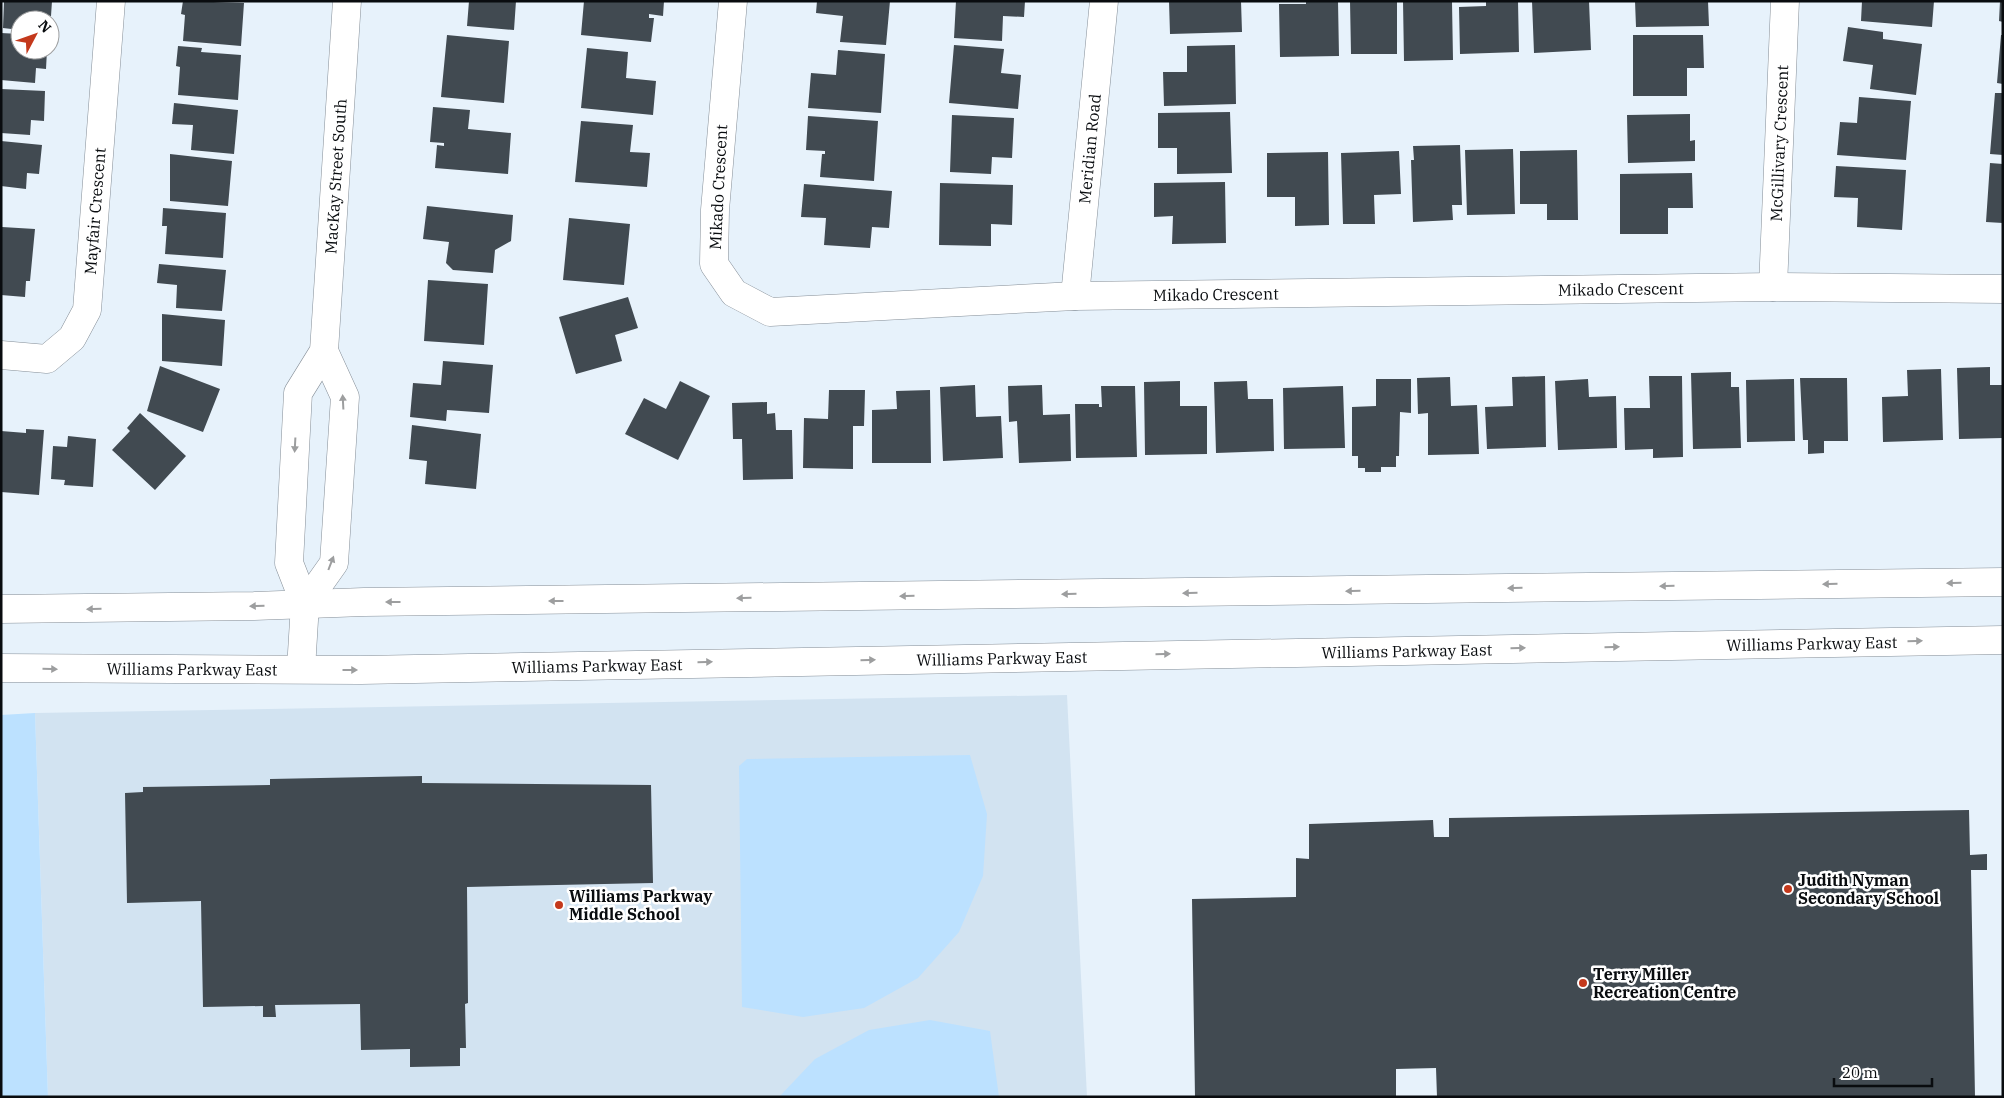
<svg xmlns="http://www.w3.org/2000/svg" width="2004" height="1098" viewBox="0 0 2004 1098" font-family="'IBM Plex Serif',serif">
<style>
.built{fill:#d2e3f1}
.green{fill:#bce1ff}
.building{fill:#414a51}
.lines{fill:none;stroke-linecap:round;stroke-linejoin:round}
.minor-casing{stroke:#858e97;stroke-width:29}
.tertiary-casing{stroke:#858e97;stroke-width:29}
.secondary-casing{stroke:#858e97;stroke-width:29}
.minor{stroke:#fff;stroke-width:28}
.tertiary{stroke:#fff;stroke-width:28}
.secondary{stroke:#fff;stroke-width:28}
.oneway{fill:#9d9e9f}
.poi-dot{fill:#c4391c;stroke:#fff;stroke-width:2}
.labels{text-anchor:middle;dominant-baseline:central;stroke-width:5;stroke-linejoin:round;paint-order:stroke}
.street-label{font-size:16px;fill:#090c0f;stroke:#fff}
.poi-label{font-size:16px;font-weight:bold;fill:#090c0f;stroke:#fff;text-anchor:start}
</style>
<rect width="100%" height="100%" fill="#e7f2fb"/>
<path class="built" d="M1067,695L1087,1097H48L35,713Z"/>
<path class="green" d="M35,713L48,1097H1V715Z
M970,755L987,814L983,876L959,932L918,978L864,1008L803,1017L742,1007L739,766L747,759Z
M930,1020L990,1031L999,1097H779L815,1059L869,1030Z"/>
<path class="building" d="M4,1H52L51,16L40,15V20H20V30L3,28Z
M183,1L244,3L241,46L183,41L185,15L181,14Z
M469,1H516L514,30L467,26Z
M584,1H664L663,16L649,14V18H654L651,42L581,35Z
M817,1H890L886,45L840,42L843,16L816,13Z
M956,1H1025L1024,17L1003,16L1002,41L954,38Z
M1169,1H1241L1242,32L1170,34Z
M1306,1H1338L1339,56L1280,57L1279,4H1306Z
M1350,1H1397V54H1351Z
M1403,1L1452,2L1453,60L1404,61Z
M1486,1H1518L1519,52L1460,54L1459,7L1486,6Z
M1532,1H1589L1591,50L1534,53Z
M1635,1H1708L1709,26L1636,27Z
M1862,1H1934L1932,27L1861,21Z
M2000,1H2003V22L1999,21Z
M1848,27L1883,32V39L1922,44L1916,95L1870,89L1873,65L1843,61Z
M1,33L20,34V50H47L46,69L36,68L35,83L1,80Z
M447,35L509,41L504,103L441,97Z
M1633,35H1703L1704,68H1687V96H1633Z
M2001,35H2003V84L1997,83Z
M954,45L1004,49L1001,73L1021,75L1018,109L949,103Z
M1235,45L1236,104L1164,106L1163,72H1187V46Z
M178,46L202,48L201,52L241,55L238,100L178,95L180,67L176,66Z
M587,48L628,52L626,78L656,81L653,115L581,108Z
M838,50L885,54L881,113L808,108L811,73L836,75Z
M1,89L45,91L44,121L31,120L30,135L1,133Z
M1995,93H2003V155L1990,154Z
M1859,97L1911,101L1906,160L1837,155L1840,122L1857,123Z
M174,103L238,110L234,154L191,150L193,125L172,124Z
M433,107L470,110L468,129L511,133L508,174L435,168L437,145L444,146V143L430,142Z
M1230,112L1232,173L1177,174V148H1158V113Z
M1690,114V141L1695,140V161L1628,163L1627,115Z
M952,115L1014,118L1012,158L992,157L991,174L950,172Z
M808,116L878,121L874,181L820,177L822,154H825V151L806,150Z
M581,121L633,125L630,152L650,153L647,187L575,182Z
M1,141L42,145L39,174L27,173L26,189L1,186Z
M1460,145L1462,205H1452L1453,220L1413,222L1411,160H1414L1413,146Z
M1513,149L1515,214L1467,215L1465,150Z
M1577,150L1578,220H1547V204H1520V151Z
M1399,151L1401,194L1374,195L1375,224H1343L1341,153Z
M1328,152L1329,225L1295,226V197H1267V153Z
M170,154L232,161L228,206L170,201Z
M1990,163L2003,164V223L1986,222Z
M1836,166L1906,170L1902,230L1857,227L1858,198L1834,197Z
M1692,173L1693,208H1668V234H1620V174Z
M1225,182L1226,243L1172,244L1173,216L1154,217V183Z
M940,183L1013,185L1012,225L991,224V246L939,245Z
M804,184L892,191L889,228L872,227L870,248L824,245L826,218L801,217Z
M427,206L513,215L511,241L495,250L493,273L453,270L446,263L449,242L423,239Z
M163,208L226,213L223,258L165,254L167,226H162Z
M569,218L630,224L624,285L563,280Z
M2,227L35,229L30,281H26L25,297L1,295Z
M159,264L226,270L222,311L176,308L177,285L157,283Z
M428,280L488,284L484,345L424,341Z
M628,297L638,328L615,335L622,361L576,374L559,317Z
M162,314L225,320L222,366L162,361Z
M443,361L493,365L489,413L447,410L446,421L410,417L413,383L441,385Z
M160,366L220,389L203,432L147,411Z
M1990,367V385H2003V438L1959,439L1957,368Z
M1941,369L1943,440L1883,442L1882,397L1908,396L1907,370Z
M1731,372V387H1739L1741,448L1693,449L1691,373Z
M1545,376L1546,447L1487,449L1485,407L1513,406L1512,377Z
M1649,376H1682L1683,457L1653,458V449L1625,450L1624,408H1650Z
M1450,377L1451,406L1477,405L1479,454L1428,455V413L1418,414L1417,378Z
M1800,378H1847L1848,441H1824V453L1808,454V440H1803Z
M1376,379H1411V413L1400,412L1399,456H1396V467H1381V472H1365V468H1358V456H1352V407L1376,406Z
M1588,379L1589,397L1616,396L1617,448L1558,450L1555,381Z
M1794,379L1795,441L1747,442L1746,380Z
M680,381L710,396L678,460L625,434L644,398L666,409Z
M1180,381V406H1207V454L1145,455L1144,382Z
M1247,381L1248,399H1273L1274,451L1216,453L1214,382Z
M975,385L976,417L1001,416L1003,458L943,461L940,387Z
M1042,385L1043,415L1070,414L1071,461L1019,463L1017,421L1009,422L1008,386Z
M1101,386H1135L1137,457L1076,458L1075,404H1099V407H1102Z
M1343,386L1345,448L1284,449L1283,388Z
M829,390H865L864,426H853V469L803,468L804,418L828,419Z
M930,390L931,463H872V410L897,409L896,391Z
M767,402V414L775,413L776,430H792L793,479L743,480L742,439H733L732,403Z
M140,413L186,456L155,490L112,450L130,431L127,428Z
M412,425L481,434L476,489L425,484L427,461L409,459Z
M26,429L44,430L39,495L1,492V431L26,433Z
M68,436L96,439L93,487L64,485L65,480L51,479L53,446L67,447Z
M422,776V783L651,785L653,883L467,887L468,1003L465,1004L466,1048H460V1066L410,1067V1049L361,1050L360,1004L275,1005L276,1017H263V1006L203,1007L201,901L127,903L125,793L143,792V787L270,785V779Z
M1969,810L1970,855L1987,854V870H1971L1975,1097H1437L1436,1068L1396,1069V1097H1195L1192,899L1296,897V858L1309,859V824L1433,820L1434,837H1449V818Z"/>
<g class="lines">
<g class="minor-casing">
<g id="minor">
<path id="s1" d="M733,1L715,210L714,264L734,293L770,312L1075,296L1773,287L2003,289"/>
<path id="s2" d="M1773,287L1785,1"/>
<path id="s3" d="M1075,296L1104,1"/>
<path id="s4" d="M1,355L47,359L72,338L87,310L111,1"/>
</g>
</g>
<g class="tertiary-casing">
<g id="tertiary">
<path d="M305,604L334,563L345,397L324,351"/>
<path id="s5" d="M301,669L305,604L289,563L298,393L324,351L347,1"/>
</g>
</g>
<g class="secondary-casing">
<g id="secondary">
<path d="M1,609L254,606L364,602L2003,582"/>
<path id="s6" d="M1,668L361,670L2003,640"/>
</g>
</g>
<use href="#minor" class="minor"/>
<use href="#tertiary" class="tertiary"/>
<use href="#secondary" class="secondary"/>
</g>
<defs><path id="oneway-solid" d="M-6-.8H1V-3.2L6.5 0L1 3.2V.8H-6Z" transform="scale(1.25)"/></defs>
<g class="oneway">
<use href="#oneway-solid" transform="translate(343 402) rotate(-93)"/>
<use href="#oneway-solid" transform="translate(295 445) rotate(93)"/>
<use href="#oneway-solid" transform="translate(331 563) rotate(-69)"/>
<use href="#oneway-solid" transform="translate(1954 583) rotate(179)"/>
<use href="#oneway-solid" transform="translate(1830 584) rotate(179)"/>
<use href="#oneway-solid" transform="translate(1667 586) rotate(179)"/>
<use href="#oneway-solid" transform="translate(1515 588) rotate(179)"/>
<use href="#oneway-solid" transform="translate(1353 591) rotate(179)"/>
<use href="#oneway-solid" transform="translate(1190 593) rotate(179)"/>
<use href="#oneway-solid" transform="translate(1069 594) rotate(179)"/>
<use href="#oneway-solid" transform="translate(907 596) rotate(179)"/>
<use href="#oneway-solid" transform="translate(744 598) rotate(179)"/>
<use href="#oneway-solid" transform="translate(556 601) rotate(180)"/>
<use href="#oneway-solid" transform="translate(393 602) rotate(180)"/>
<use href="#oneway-solid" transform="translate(257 606) rotate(178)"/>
<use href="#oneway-solid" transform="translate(94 609) rotate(179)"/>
<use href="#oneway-solid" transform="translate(1915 641) rotate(-1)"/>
<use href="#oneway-solid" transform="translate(1612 647) rotate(-1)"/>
<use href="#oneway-solid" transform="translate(1518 648) rotate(-1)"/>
<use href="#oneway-solid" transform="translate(1163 654) rotate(-1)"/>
<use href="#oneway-solid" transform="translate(868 660) rotate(-1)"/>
<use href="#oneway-solid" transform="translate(705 662) rotate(-1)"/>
<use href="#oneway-solid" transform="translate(50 669) rotate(1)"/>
<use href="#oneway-solid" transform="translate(350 670)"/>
</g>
<g class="poi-dot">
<circle cx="1788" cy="889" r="5"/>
<circle cx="559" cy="905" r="5"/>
<circle cx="1583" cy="983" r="5"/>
</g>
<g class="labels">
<g class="street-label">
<text stroke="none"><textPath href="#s2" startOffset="144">McGillivary Crescent</textPath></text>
<text stroke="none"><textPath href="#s3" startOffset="148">Meridian Road</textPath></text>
<text stroke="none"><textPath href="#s5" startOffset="504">MacKay Street South</textPath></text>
<text transform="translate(718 187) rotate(-87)">Mikado Crescent</text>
<text stroke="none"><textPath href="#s4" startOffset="210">Mayfair Crescent</textPath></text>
<text stroke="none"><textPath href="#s1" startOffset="1191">Mikado Crescent</textPath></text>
<text stroke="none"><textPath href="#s1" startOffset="786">Mikado Crescent</textPath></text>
<text stroke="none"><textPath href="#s6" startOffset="1811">Williams Parkway East</textPath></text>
<text stroke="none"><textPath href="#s6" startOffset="1406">Williams Parkway East</textPath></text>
<text stroke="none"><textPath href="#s6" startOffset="1001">Williams Parkway East</textPath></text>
<text stroke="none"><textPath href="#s6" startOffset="596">Williams Parkway East</textPath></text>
<text stroke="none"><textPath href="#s6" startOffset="191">Williams Parkway East</textPath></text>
</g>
<g class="poi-label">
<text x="1798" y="880">Judith Nyman<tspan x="1798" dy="18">Secondary School</tspan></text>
<text x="569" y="896">Williams Parkway<tspan x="569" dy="18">Middle School</tspan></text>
<text x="1593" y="974">Terry Miller<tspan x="1593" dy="18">Recreation Centre</tspan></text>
</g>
</g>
<rect width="2004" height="1098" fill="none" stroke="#090c0f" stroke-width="5"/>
<g transform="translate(35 35) rotate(49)"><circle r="24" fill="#ffffff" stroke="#9d9e9f"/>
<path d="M0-4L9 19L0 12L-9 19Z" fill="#c4391c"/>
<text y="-8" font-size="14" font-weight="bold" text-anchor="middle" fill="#090c0f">N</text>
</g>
<path d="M1834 1078v8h98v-8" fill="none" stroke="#090c0f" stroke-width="2.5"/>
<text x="1842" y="1078" font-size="15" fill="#090c0f" stroke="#ffffff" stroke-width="4" paint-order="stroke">20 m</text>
</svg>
